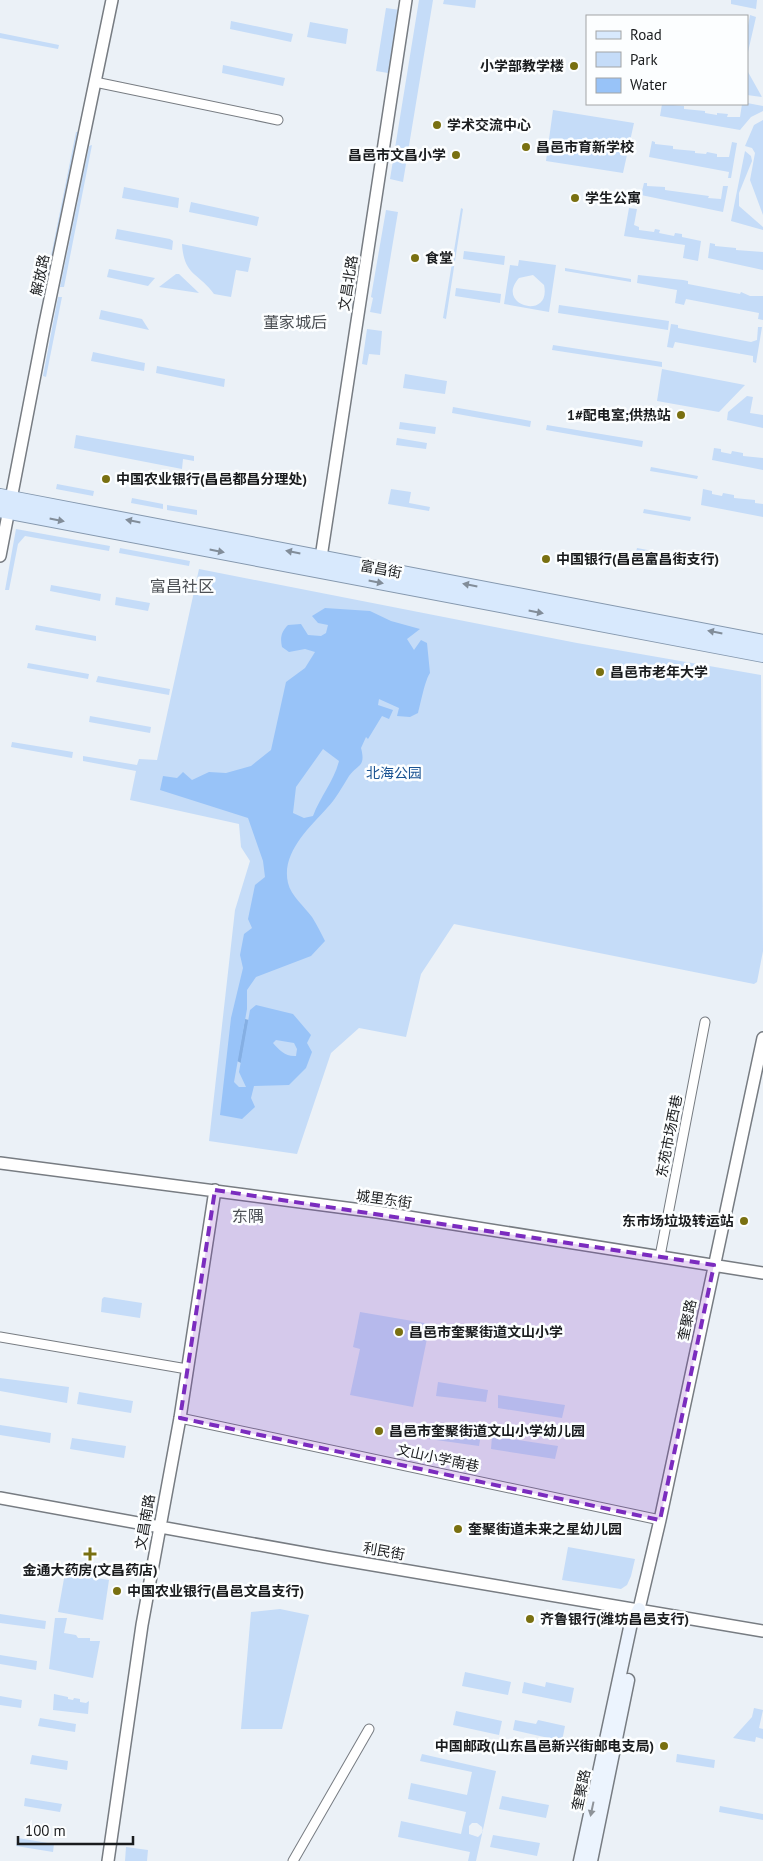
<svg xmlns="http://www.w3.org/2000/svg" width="763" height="1861" viewBox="0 0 763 1861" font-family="'PT Sans','Noto Sans SC',sans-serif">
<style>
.green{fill:#c5dcf8;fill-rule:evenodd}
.forest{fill:#85afe3}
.water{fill:#98c3f8;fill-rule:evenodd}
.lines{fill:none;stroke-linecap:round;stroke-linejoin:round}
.minor-casing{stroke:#777c82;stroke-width:11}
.tertiary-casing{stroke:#777c82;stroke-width:14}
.secondary-casing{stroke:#777c82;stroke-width:15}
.primary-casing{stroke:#8598ae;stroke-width:16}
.minor{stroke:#fff;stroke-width:9}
.tertiary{stroke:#fff;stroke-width:11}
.secondary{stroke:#ecf4fe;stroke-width:12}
.primary{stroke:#d8e9fd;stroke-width:14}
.oneway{fill:#828d99}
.oneway2{fill:#8e9399}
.marked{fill:#7b2cbf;fill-opacity:0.2;stroke:#7b2cbf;stroke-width:4;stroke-dasharray:10 6;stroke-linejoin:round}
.poi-dot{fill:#797011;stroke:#fcfeff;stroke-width:2}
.labels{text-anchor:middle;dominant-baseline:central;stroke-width:5;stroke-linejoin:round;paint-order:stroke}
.poi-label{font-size:14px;font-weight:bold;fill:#1a1c1e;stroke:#fcfeff;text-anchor:start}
.street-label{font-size:14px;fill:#1a1c1e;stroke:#fcfeff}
.park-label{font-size:14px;fill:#1a5392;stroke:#fcfeff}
.quarter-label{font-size:16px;fill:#4c5055;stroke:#fcfeff}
</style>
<rect width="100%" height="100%" fill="#ebf1f7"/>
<path class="green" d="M419,0H433L403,182L390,179Z
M444,0H476L475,8L443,4Z
M731,0H757L756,9L731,4Z
M386,8L400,10L388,73L376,71Z
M750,15L756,17L748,52L747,31Z
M231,21L293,34L291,42L230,29Z
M310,22L348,29L346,44L307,37Z
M0,33L59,45L58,49L0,38Z
M747,58L748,72L762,97L747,95Z
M223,65L285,78L283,86L222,73Z
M747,103L763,106V111L751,117L740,130L660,116L662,104L684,106V109L705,111V113L717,115V113L728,114L727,117H740L742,104Z
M553,110L634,123L623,173L546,161Z
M763,120V215L750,180L755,153L752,148L745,146L754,125Z
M76,132H79L48,281H46Z
M652,141L655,142V144L673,146V149L695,151V153L706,154L707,152L717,154V157H729L732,142L737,143L731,178H728L729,172L649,157Z
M92,145L64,287H60L89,146Z
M745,151L751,156L752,161L739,193V206L763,227V230L731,221Z
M644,183H647V186L665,187V190L709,196L708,198L721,199L723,186H728L723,212L641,195Z
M124,187L179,198L178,208L122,198Z
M191,202L259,217L257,226L189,212Z
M461,208L463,209L446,319L443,318Z
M629,208L637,209L634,225L639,227V230L654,232L655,229L660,230L659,233L674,236L675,233L682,234V237L701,241L698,261L683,258L685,245L624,236Z
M386,210L398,212L381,314L370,312L373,298L371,297Z
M117,229L170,239L173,241L172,250L115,239Z
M710,243L715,244V246L736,248V250L763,252V270L708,258Z
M182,244L251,258L248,272L236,270L231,297L214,294C198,272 184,276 182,244Z
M464,251L505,256L504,265L463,259Z
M519,260L556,265L549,312L504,304L510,265L518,266ZM533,275L544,285C552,321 494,306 519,278Z
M565,268L631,279V282L565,271Z
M109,269L155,278L148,286L107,277Z
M176,274H179L199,293L159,287Z
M638,275L683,280L688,281V284L740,294L741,292L750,296H763V320L758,319L759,313L686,299L684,305L675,303L677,290L637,283Z
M456,288L501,294L500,303L455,296Z
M58,297H62L46,377L43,376Z
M559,305L669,321L668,330L558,313Z
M101,310L142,319L149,330L99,319Z
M671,324L678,325V328L751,342L757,340L758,327H762L756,363L753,362V356L675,342L673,348L667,347Z
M367,329L382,331L380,355L369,354L367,365L362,364Z
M553,345L662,362V367L552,350Z
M93,352L145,363L144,371L91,361Z
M157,366L225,379L224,387L156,373Z
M662,369L745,385L719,412L657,401Z
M405,374L447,381L445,394L403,388Z
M747,396L753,397L750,413L763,415V428L727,420L728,412Z
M453,407L531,421L530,427L452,413Z
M400,422L436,427L435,434L399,429Z
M547,425L643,441L642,447L546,430Z
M76,435L194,456V461L183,459L182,469L74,448Z
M397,438L427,443L426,449L396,445Z
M714,448L721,449V452L731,454L732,451L743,453V456L763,458V470L712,460Z
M651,467L698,476L697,479L650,471Z
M57,484L94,491L93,496L56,489Z
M391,489L411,492L409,503L430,507L429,511L388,504Z
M703,489L712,491V494L722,496L723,493L734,495V498L755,500V503L763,504V517L701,505Z
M132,498L163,504V509L131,503Z
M167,505L197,510V515L167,510Z
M644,509L691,517L690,521L643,513Z
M16,529L110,546L109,551L25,536L18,544L9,590H5Z
M120,548L190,561L189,566L119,553Z
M637,548L684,557L683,561L636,552Z
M199,569L577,643L761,675L763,951L757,982L754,984L454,924L421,974L406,1037L359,1028L331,1053L297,1154L209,1141L235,910L250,861L241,847L239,824L130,800L136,771L83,761V756L137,765L139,759L157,760Z
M51,585L101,594L100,601L50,591Z
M116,597L150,603L148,611L115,605Z
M36,625L96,636V641L35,630Z
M28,663L89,674L88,679L27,668Z
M98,676L170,689L169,695L96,682Z
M90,716L151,727L150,733L89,722Z
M12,742L73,752L72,758L11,747Z
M104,1297L142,1303L140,1318L101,1312L102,1299Z
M360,1312L430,1324L413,1407L350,1395L360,1349L353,1347Z
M0,1378L69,1387L67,1403L0,1391Z
M438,1382L488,1390L486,1402L436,1396Z
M79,1392L133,1401L131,1413L77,1404Z
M498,1395L565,1405L562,1418L498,1408Z
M0,1425L51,1433L50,1443L0,1435Z
M431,1426L481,1434L479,1446L429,1439Z
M492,1436L558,1446L555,1459L491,1449Z
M72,1438L126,1446L124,1458L70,1449Z
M568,1547L635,1559L631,1576L627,1585L621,1589L562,1580Z
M65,1573L109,1580L103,1620L58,1612Z
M280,1609L309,1615L282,1729H241L251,1612Z
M0,1614L46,1621L45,1629L0,1623Z
M55,1618H67L64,1633L76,1635L78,1638H90V1641H100L93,1678L49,1669Z
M0,1655L37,1661L36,1670L0,1664Z
M465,1672L511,1682L508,1695L462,1686Z
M524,1682L545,1687L546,1682L574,1688L571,1703L522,1693Z
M54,1694L68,1697V1699L73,1700L74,1698L80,1699V1702L86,1703L89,1701L88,1714L53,1710Z
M0,1696L22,1700L21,1708L0,1705Z
M754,1708L763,1710L759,1728L763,1729V1739L756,1737L755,1742L733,1738L752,1717Z
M456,1711L502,1721L499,1735L453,1725Z
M40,1718L76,1724L75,1732L38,1726Z
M515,1720L536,1724L538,1720L565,1726L562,1741L513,1730Z
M422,1754L496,1771L476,1861H468L470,1852L398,1837L401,1821L461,1834L466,1812L408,1799L411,1783L467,1795L472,1772L420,1761ZM472,1823H477L482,1827L483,1832L478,1837L469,1834V1826Z
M677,1754L715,1760L714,1768L676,1762Z
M32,1755L68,1761L67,1770L30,1764Z
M502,1796L549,1805L546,1818L499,1809Z
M25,1798L62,1804L60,1812L24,1806Z
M720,1806L763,1814V1820L719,1812Z
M493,1835L540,1843L537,1856L490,1847Z
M18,1838L54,1844L53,1852L16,1846Z
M126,1847L148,1850L147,1861H125Z"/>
<path class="forest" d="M245,1019L249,1020L241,1063L237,1061Z"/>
<path class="water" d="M325,608L370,611L391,621L420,629L407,639L414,650L421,640L427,643L430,673C425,680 421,702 418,713L410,717L397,716L399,708L379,699L378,705L393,710L389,719L382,716L368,739L366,737L361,748C366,767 358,764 349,776C342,787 336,799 327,808C309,828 281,853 288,883C291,896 304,906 312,917C317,925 321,933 325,941L311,956L256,977L247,990V1009L234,1082L239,1087H246L239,1072L250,1010L256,1005L293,1014L311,1035L307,1043L312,1052L306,1068L289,1085L254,1086L251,1098L255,1107L242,1119L220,1115L231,1018L243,968L240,955L244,934L252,928L248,919L255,885L265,877L263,861L248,818L160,790L163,776L177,778L183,772L192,780L209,772L226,773L251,766L271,750L286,682L305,668L315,652L305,649L289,652L282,647C280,638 281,632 288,625L301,624L308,635L321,636L326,633L328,625L318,623L312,616ZM323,749L339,761C334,781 320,797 313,816L304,818L293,813L296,787ZM276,1040L294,1043L297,1049L296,1056C286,1057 279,1050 273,1043Z"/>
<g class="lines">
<g class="minor-casing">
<path id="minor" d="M95,82L278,120
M660,1256L705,1022
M0,1337L187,1369
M180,1418L660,1520
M293,1861L369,1729"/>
</g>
<g class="tertiary-casing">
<path id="tertiary" d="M0,556L44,328L112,0
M320,564L406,0
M0,1163L377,1212L763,1273
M0,1498L326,1557L763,1631
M639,1609L660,1520L763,1038
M108,1861L142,1625L180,1418L215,1190"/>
</g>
<g class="secondary-casing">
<path id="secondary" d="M580,1861L631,1623L639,1609
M591,1861L628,1680"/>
</g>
<g class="primary-casing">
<path id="primary" d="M0,496L763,642
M0,510L763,655"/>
</g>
<use href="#minor" class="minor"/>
<use href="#tertiary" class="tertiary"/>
<use href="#secondary" class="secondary"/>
<use href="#primary" class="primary"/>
</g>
<defs><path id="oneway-solid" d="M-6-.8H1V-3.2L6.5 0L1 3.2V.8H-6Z" transform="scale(1.25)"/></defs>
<g class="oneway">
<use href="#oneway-solid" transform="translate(57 520) rotate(11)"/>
<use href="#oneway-solid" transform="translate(133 521) rotate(-169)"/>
<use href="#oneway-solid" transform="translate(217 551) rotate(11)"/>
<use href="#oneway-solid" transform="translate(293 552) rotate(-169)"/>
<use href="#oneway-solid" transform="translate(376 582) rotate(11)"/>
<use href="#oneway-solid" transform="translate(470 585) rotate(-169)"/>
<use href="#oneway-solid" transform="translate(536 612) rotate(11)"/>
<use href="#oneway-solid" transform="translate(715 632) rotate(-169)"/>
</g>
<use class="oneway2" href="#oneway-solid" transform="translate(592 1809) rotate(102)"/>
<path class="marked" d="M215,1190L714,1265L660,1520L180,1418Z"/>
<g class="poi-dot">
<circle cx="574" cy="66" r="5"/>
<circle cx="437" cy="125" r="5"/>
<circle cx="526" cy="147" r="5"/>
<circle cx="456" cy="155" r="5"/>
<circle cx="575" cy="198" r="5"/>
<circle cx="415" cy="258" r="5"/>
<circle cx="681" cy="415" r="5"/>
<circle cx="106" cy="479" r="5"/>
<circle cx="546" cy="559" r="5"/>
<circle cx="600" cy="672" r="5"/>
<circle cx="744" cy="1221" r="5"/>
<circle cx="399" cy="1332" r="5"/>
<circle cx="379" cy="1431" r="5"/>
<circle cx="458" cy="1529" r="5"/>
<path d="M87.5 1546.5h5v5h5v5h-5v5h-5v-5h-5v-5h5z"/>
<circle cx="117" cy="1591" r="5"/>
<circle cx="530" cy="1619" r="5"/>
<circle cx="664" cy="1746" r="5"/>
</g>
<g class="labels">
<g class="poi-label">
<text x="564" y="66" text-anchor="end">小学部教学楼</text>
<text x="447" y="125">学术交流中心</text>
<text x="536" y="147">昌邑市育新学校</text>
<text x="446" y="155" text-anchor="end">昌邑市文昌小学</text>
<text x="585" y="198">学生公寓</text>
<text x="425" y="258">食堂</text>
<text x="671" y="415" text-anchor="end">1#配电室;供热站</text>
<text x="116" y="479">中国农业银行(昌邑都昌分理处)</text>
<text x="556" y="559">中国银行(昌邑富昌街支行)</text>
<text x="610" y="672">昌邑市老年大学</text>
<text x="734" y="1221" text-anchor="end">东市场垃圾转运站</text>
<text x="409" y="1332">昌邑市奎聚街道文山小学</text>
<text x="389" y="1431">昌邑市奎聚街道文山小学幼儿园</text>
<text x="468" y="1529">奎聚街道未来之星幼儿园</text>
<text x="90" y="1570" text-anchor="middle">金通大药房(文昌药店)</text>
<text x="127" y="1591">中国农业银行(昌邑文昌支行)</text>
<text x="540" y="1619">齐鲁银行(潍坊昌邑支行)</text>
<text x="654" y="1746" text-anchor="end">中国邮政(山东昌邑新兴街邮电支局)</text>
</g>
<g class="street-label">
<text transform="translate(40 275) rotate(-78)">解放路</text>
<text transform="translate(348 283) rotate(-81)">文昌北路</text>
<text transform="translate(381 569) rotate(11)">富昌街</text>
<text transform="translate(669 1136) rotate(-79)">东苑市场西巷</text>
<text transform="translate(384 1199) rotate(8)">城里东街</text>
<text transform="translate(687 1320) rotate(-78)">奎聚路</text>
<text transform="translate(438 1458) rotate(12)">文山小学南巷</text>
<text transform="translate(145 1522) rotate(-80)">文昌南路</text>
<text transform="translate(384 1551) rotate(10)">利民街</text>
<text transform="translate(581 1790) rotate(-78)">奎聚路</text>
</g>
<g class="park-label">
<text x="394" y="773">北海公园</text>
</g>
<g class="quarter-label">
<text x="295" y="322">董家城后</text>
<text x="182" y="586">富昌社区</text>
<text x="248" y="1216">东隅</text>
</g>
</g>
<rect x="586" y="15" width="162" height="90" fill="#fcfeff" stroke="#a2a4a5"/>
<rect x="596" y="31" width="25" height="8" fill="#d8e9fd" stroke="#a2a4a5"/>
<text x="630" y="40" font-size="15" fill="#1a1c1e">Road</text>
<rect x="596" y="52" width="25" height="15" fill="#c5dcf8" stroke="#a2a4a5"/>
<text x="630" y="65" font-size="15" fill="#1a1c1e">Park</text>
<rect x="596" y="78" width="25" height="15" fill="#98c3f8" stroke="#a2a4a5"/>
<text x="630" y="90" font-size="15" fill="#1a1c1e">Water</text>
<path d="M18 1836v8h115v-8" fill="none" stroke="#1a1c1e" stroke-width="2.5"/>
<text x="25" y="1836" font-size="15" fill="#1a1c1e" stroke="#fcfeff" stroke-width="4" paint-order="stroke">100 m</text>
</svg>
